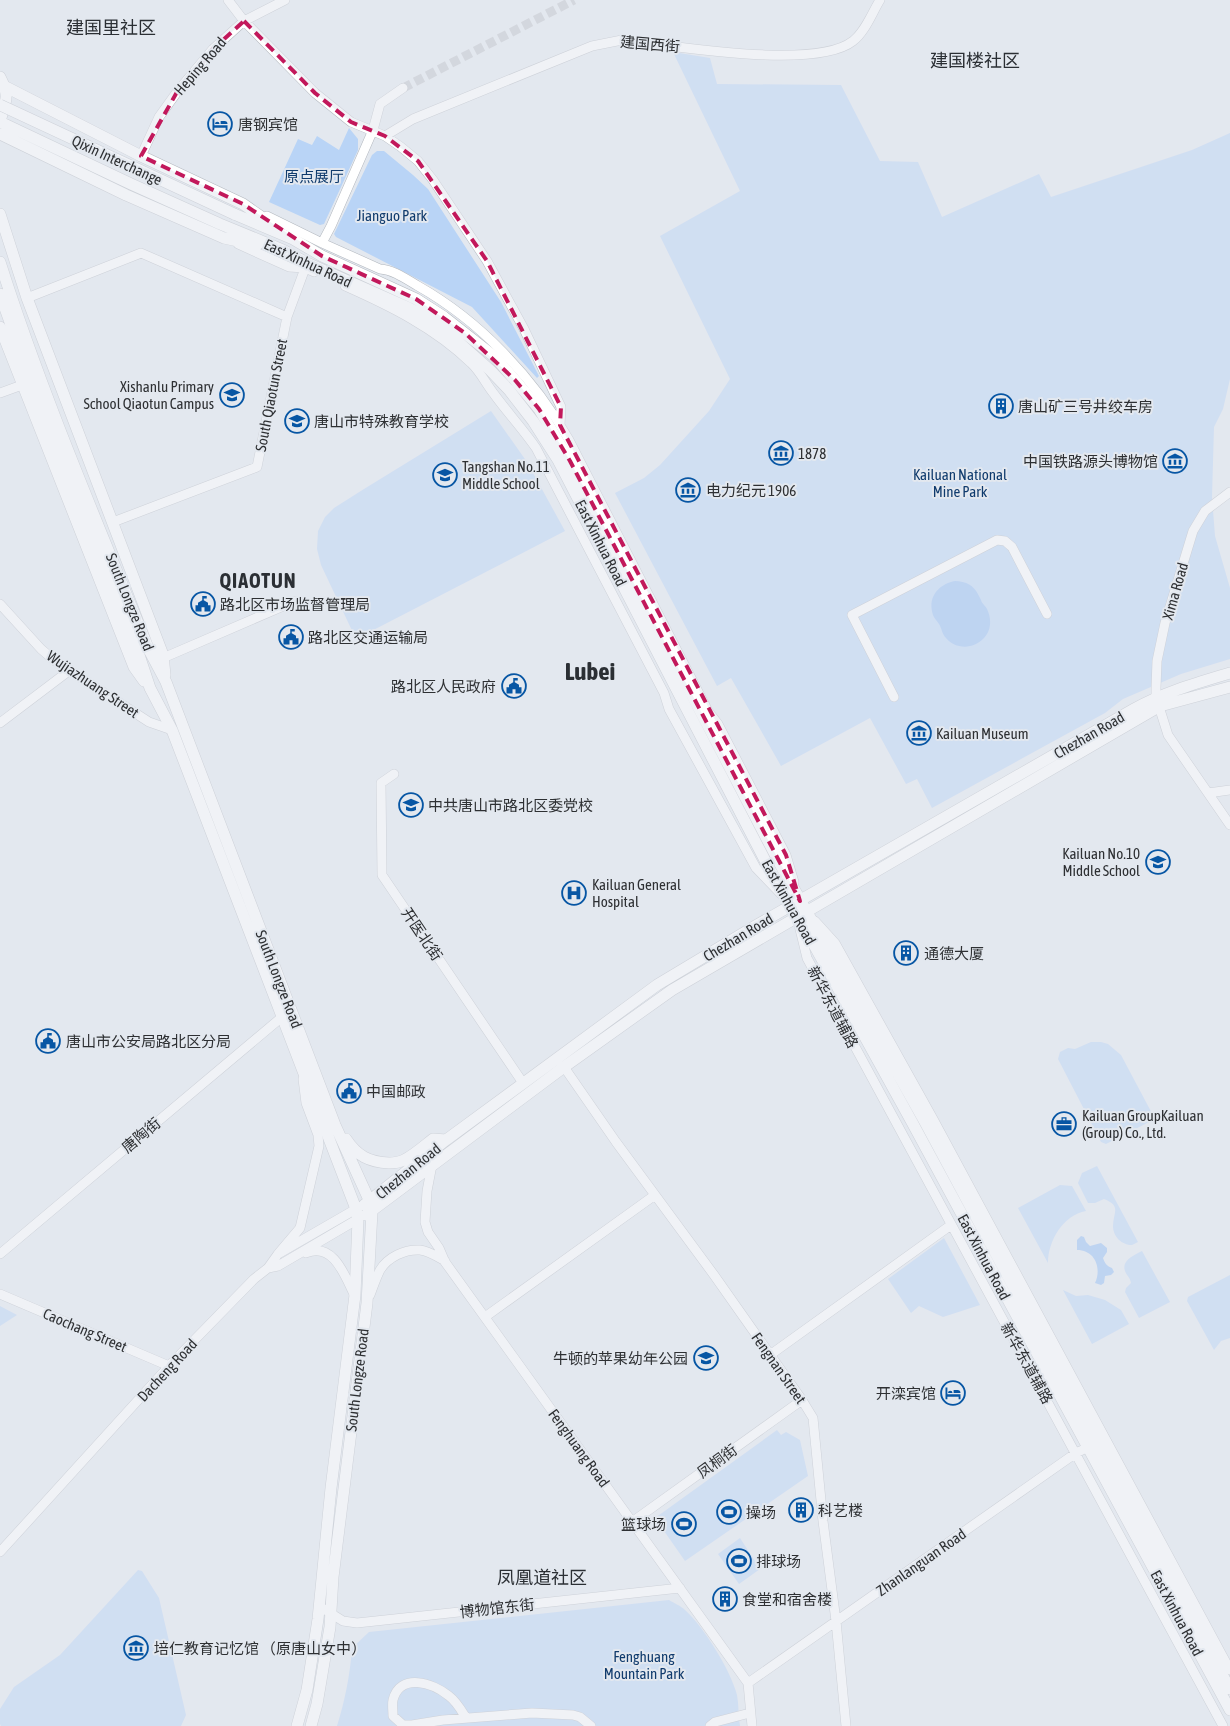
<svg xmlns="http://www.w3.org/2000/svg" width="1230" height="1726" viewBox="0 0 1230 1726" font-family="'Asap Condensed','Noto Sans SC',sans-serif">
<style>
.green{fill:#b9d4f6}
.water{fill:#91bcf4}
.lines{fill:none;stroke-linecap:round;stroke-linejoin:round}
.minor-tunnel{stroke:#bfc3c9;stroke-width:9;stroke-dasharray:9 4.5;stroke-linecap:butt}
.minor-casing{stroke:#b3b8bf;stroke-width:10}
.major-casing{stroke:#b3b8bf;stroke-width:12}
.minor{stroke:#fff;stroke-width:9}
.major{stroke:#fff;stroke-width:11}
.major-bridge-casing{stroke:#b3b8bf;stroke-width:12;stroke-linecap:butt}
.major-bridge{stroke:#fff;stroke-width:11}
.marked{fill:none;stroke:#c2185b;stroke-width:4;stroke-dasharray:10 6;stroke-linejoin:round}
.labels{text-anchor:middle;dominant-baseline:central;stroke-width:4;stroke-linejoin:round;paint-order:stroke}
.street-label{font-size:15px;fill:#2e3033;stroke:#e3e8ef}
.poi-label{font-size:15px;fill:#2e3033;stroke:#e3e8ef;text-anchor:start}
.park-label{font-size:15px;fill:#103b6d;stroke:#e3e8ef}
.quarter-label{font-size:18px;fill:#2b2f34;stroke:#e3e8ef}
.district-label{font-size:20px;font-weight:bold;letter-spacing:1px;fill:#2b2f34;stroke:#e3e8ef}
.town-label{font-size:25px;font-weight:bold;fill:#2b2f34;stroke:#e3e8ef}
</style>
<rect width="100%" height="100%" fill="#e3e8ef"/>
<path class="green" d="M673,52L710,58L717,84L841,85L880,161L918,162L942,217L1039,174L1051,197L1192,150L1230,133V379L1223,409L1214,427L1212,497L1215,536L1230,588V659L1181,674L1123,699L1105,713L932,808L917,779L906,784L870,718L781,766L731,678L717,686L615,493L644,478L660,465L709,411L730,379L660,236L740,191Z
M349,128L358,139V150L324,224L320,225L269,202L298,139L312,145L317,136L339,150Z
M377,151H384L413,175L428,189L501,302L539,376L537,378L472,307L336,237L334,234L372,155Z
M491,411L527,462L565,531L356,639L321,565L317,549L318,531L325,517L334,508L364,489Z
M1091,1042H1101L1108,1044L1121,1055L1155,1119L1106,1144L1101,1142L1058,1059L1060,1052L1068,1048L1075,1049Z
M1097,1166L1138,1242L1132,1245C1122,1245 1113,1237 1113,1226C1113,1213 1122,1206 1104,1199L1095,1203H1088L1078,1183L1082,1173Z
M1060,1185L1072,1186L1086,1211C1063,1215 1048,1241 1048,1263L1018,1208Z
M944,1238L980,1305L943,1317L919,1306L911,1313L888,1279Z
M1142,1251L1170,1302L1139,1318L1125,1292L1126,1288L1131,1283C1130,1277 1127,1276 1125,1271C1121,1260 1135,1255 1142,1251Z
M1230,1275V1338L1221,1341L1214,1350L1187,1301L1188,1297Z
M1063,1290L1076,1296L1088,1295L1105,1300L1121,1310L1129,1324L1092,1344Z
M0,1306L17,1315L0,1326Z
M777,1430L781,1435L786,1432L800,1440L808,1476L685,1561L655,1518Z
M740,1538L760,1569L739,1584L718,1554Z
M138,1570L142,1571L159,1598L186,1715L181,1726H1L0,1724V1709L14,1687L60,1655Z
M669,1600C674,1603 681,1606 685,1610C704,1627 731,1671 737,1695C739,1705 738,1716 740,1726H337C345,1700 350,1675 352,1648L369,1632Z"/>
<path class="water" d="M955,581C960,581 965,582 970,585C976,589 978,594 981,600C982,604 986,606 987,609C992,619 991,631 984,638C973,650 955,649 946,638C942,634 942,629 939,624C937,621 934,618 933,615C927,597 939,584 955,581Z
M1081,1236L1084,1237L1086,1242L1090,1246L1101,1243L1107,1248V1252L1103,1258C1105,1264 1107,1266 1112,1268L1114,1272L1111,1275L1105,1276L1104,1283L1101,1285L1095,1283C1102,1268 1095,1250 1077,1250V1240Z"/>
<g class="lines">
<path class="minor-tunnel" d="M403,88L574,0"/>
<g class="minor-casing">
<path id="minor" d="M228,0L244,21L315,93L351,122L385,136L401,147L418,161L433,180L487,261L524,329L561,407L560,425
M385,136L413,119L592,46L622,40C671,45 815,71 853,41C865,32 872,13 880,0
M141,156L159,117L177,92L213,49L244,21L285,0
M267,216L322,243L380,269C394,270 406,279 418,286C480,321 534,378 569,440L708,711L718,724L786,855L794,882
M322,243L331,226L373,130L380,104L403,88
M238,244L289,267L305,268L314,272
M345,286C390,306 435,328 471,363C480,371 486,384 494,394C507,412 523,429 536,448L664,693L669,709L756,868L781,894
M27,298L141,253L287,317
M0,393L22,385
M1230,492L1205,511L1193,531L1165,623L1157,661L1156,688V697L1168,735L1230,825
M113,522L257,467L287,317L307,263
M0,604L41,649L55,661L149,722L172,730
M163,658L295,601
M894,697L852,615L997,540L1005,541L1012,547L1047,614
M0,723L70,670
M394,774L381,783L382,875L523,1083
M1208,793L1230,790
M815,921L835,943L933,1119L1230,1670
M799,925L807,958L1223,1726
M564,1067L616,1142L714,1275L802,1400L813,1418L823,1521L836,1621L846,1726
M432,1165L427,1191L425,1222L428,1232L439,1248L445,1262L748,1683L752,1726
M306,1253C333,1241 345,1276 354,1294
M0,1254L282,1017
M278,1254L300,1228L319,1146L318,1135L306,1103L303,1079
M268,1268L278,1254L356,1209
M0,1294L169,1366
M370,1295C373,1287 376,1278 380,1270C388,1257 405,1249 420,1250C429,1251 438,1257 445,1261
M485,1317L655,1195
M770,1355L951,1225
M632,1522L802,1400
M0,1552L169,1366L254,1279L268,1268L278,1266L358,1219
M319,1606L343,1621L357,1623L680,1588
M748,1683L1076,1453L1093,1445
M466,1718C461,1710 457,1702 449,1696C433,1683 400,1672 393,1700C392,1704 393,1711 393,1716L403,1725H412L443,1720L532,1713L573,1715L580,1717L591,1726
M710,1726L715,1722L746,1714"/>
</g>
<g class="major-casing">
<path id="major" d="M0,77C10,96 6,101 0,121
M6,87L141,156L243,204L273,225
M0,122L131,184L220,224L283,250L307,263L409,308L426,318L446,331L490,370L509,390L533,421L558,460L770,870L792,905L913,1124L1230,1710
M0,134L126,195L224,238L257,245
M0,214L27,298L163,655L165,675
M234,214L293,239L322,256L416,299L444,317L495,357L515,380L539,409L570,461L780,864L925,1122L1230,1689
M0,262C42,394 97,522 149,650L166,682L335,1125L370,1202L372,1212L367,1303L333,1577L330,1627L317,1704L311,1726
M0,294L31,381L137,649L150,688L172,730L356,1209L358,1219L355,1295L331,1488L318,1619L307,1690L297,1726
M0,327L134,667L144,681
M346,1139C357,1156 369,1162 389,1163C394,1163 400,1162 404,1160C414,1155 424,1146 433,1139L446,1140
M364,1205L446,1140L657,985L757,925L1134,709C1165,692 1197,683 1230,673
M366,1215L564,1067L672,990L1160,706L1230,687"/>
</g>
<use href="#minor" class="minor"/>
<use href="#major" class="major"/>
<g class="major-bridge-casing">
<path id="major-bridge" d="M0,105L234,214"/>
</g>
<use href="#major-bridge" class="major-bridge"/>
</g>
<path d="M0 0H1230V1726H0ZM244,21L315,93L351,122L385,136L418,161L487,261L561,407L560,425L786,855L800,901L570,461L539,409L515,380L465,333L416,299L322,256L243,204L141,156L177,92L213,49Z" fill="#e3e8ef" fill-opacity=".55" fill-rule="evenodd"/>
<path class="marked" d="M244,21L315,93L351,122L385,136L418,161L487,261L561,407L560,425L786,855L800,901L570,461L539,409L515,380L465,333L416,299L322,256L243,204L141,156L177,92L213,49Z"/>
<defs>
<g id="hotel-ring" transform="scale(1.25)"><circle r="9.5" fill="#e3e8ef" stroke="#0756a4" stroke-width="1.5"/><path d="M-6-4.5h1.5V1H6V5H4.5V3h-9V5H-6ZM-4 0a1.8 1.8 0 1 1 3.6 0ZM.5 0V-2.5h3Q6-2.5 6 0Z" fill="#0756a4"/></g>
<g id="school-ring" transform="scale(1.25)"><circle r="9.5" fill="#e3e8ef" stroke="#0756a4" stroke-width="1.5"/><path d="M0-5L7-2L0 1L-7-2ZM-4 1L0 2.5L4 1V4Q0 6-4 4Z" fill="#0756a4"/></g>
<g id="building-ring" transform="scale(1.25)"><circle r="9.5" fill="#e3e8ef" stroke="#0756a4" stroke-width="1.5"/><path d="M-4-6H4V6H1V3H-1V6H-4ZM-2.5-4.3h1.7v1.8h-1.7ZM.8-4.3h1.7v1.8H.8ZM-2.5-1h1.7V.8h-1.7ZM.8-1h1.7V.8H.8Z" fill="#0756a4"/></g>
<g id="museum-ring" transform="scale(1.25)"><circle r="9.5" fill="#e3e8ef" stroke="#0756a4" stroke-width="1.5"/><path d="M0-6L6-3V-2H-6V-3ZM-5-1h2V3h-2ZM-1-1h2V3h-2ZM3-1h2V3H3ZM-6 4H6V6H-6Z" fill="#0756a4"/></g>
<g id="civic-ring" transform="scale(1.25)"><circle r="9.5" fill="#e3e8ef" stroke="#0756a4" stroke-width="1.5"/><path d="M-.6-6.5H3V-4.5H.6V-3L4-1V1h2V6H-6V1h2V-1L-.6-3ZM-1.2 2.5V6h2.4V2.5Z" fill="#0756a4"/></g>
<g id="hospital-ring" transform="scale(1.25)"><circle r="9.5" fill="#e3e8ef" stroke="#0756a4" stroke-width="1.5"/><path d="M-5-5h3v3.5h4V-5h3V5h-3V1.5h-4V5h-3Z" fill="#0756a4"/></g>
<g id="office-ring" transform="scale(1.25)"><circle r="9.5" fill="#e3e8ef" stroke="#0756a4" stroke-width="1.5"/><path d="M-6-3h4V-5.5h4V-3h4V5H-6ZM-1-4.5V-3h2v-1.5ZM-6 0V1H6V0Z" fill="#0756a4"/></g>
<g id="stadium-ring" transform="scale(1.25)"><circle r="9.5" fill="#e3e8ef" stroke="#0756a4" stroke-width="1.5"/><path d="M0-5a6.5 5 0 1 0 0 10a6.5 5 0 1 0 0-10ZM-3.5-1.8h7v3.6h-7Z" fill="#0756a4"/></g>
</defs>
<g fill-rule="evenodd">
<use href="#hotel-ring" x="220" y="124"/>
<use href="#school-ring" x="232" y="395"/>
<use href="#building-ring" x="1001" y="406"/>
<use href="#school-ring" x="297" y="421"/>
<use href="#museum-ring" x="781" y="453"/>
<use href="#museum-ring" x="1175" y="461"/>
<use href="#school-ring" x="445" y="475"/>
<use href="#museum-ring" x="688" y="490"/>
<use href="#civic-ring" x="203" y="604"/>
<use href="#civic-ring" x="291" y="637"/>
<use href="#civic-ring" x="514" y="686"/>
<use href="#museum-ring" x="919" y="733"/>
<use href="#school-ring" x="411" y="805"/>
<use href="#school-ring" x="1158" y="862"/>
<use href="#hospital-ring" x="574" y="893"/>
<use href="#building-ring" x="906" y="953"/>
<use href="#civic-ring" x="48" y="1041"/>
<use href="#civic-ring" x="349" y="1091"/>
<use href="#office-ring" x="1064" y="1124"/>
<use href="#school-ring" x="706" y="1358"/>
<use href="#hotel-ring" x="953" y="1393"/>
<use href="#building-ring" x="801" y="1510"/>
<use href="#stadium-ring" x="729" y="1512"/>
<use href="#stadium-ring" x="684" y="1524"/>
<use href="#stadium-ring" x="739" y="1561"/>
<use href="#building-ring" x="725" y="1599"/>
<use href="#museum-ring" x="136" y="1648"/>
</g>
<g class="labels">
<g class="street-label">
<text transform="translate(650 44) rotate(5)">建国西街</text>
<text transform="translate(200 66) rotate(-49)">Heping Road</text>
<text transform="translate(117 160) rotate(25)">Qixin Interchange</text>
<text transform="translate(308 263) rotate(25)">East Xinhua Road</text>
<text transform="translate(271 395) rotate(-79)">South Qiaotun Street</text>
<text transform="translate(601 543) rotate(63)">East Xinhua Road</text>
<text transform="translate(1175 591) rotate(-74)">Xima Road</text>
<text transform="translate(130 602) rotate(68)">South Longze Road</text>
<text transform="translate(93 684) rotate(34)">Wujiazhuang Street</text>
<text transform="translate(1089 735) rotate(-30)">Chezhan Road</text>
<text transform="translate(789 902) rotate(61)">East Xinhua Road</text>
<text transform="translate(422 934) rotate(56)">开医北街</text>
<text transform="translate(738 937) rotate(-31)">Chezhan Road</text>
<text transform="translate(279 979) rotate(69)">South Longze Road</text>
<text transform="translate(833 1007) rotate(62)">新华东道辅路</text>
<text transform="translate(141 1135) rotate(-40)">唐陶街</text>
<text transform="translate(408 1171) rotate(-39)">Chezhan Road</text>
<text transform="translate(984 1257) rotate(62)">East Xinhua Road</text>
<text transform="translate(85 1330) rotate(23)">Caochang Street</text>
<text transform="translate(1027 1363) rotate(61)">新华东道辅路</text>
<text transform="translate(779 1368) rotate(55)">Fengnan Street</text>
<text transform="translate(167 1370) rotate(-47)">Dacheng Road</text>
<text transform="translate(357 1380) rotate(-83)">South Longze Road</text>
<text transform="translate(579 1448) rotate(54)">Fenghuang Road</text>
<text transform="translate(717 1461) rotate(-36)">凤桐街</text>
<text transform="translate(921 1562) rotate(-35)">Zhanlanguan Road</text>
<text transform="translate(497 1608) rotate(-6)">博物馆东街</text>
<text transform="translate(1177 1613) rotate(62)">East Xinhua Road</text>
</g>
<g class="poi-label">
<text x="238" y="124">唐钢宾馆</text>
<text x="214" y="386" text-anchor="end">Xishanlu Primary<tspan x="214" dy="17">School Qiaotun Campus</tspan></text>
<text x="1018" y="406">唐山矿三号井绞车房</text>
<text x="314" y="421">唐山市特殊教育学校</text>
<text x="798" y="453">1878</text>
<text x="1158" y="461" text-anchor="end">中国铁路源头博物馆</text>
<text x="462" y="466">Tangshan No.11<tspan x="462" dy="17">Middle School</tspan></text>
<text x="706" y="490">电力纪元 1906</text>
<text x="220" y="604">路北区市场监督管理局</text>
<text x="308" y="637">路北区交通运输局</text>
<text x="496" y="686" text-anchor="end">路北区人民政府</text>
<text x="936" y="733">Kailuan Museum</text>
<text x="428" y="805">中共唐山市路北区委党校</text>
<text x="1140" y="853" text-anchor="end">Kailuan No.10<tspan x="1140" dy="17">Middle School</tspan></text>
<text x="592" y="884">Kailuan General<tspan x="592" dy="17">Hospital</tspan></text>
<text x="924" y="953">通德大厦</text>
<text x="66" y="1041">唐山市公安局路北区分局</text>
<text x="366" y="1091">中国邮政</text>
<text x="1082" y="1115">Kailuan GroupKailuan<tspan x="1082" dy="17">(Group) Co., Ltd.</tspan></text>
<text x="688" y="1358" text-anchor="end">牛顿的苹果幼年公园</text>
<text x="936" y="1393" text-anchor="end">开滦宾馆</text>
<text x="818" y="1510">科艺楼</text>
<text x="746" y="1512">操场</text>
<text x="666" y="1524" text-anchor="end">篮球场</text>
<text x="756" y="1561">排球场</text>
<text x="742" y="1599">食堂和宿舍楼</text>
<text x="154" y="1648">培仁教育记忆馆 （原唐山女中）</text>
</g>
<g class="park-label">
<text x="314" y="176">原点展厅</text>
<text x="392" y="215">Jianguo Park</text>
<text x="960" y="474">Kailuan National<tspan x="960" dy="17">Mine Park</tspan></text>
<text x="644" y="1656">Fenghuang<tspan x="644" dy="17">Mountain Park</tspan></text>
</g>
<g class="quarter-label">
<text x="111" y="27">建国里社区</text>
<text x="975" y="60">建国楼社区</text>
<text x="542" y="1577">凤凰道社区</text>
</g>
<g class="district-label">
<text x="258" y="580">QIAOTUN</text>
</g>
<g class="town-label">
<text x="590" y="671">Lubei</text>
</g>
</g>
</svg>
